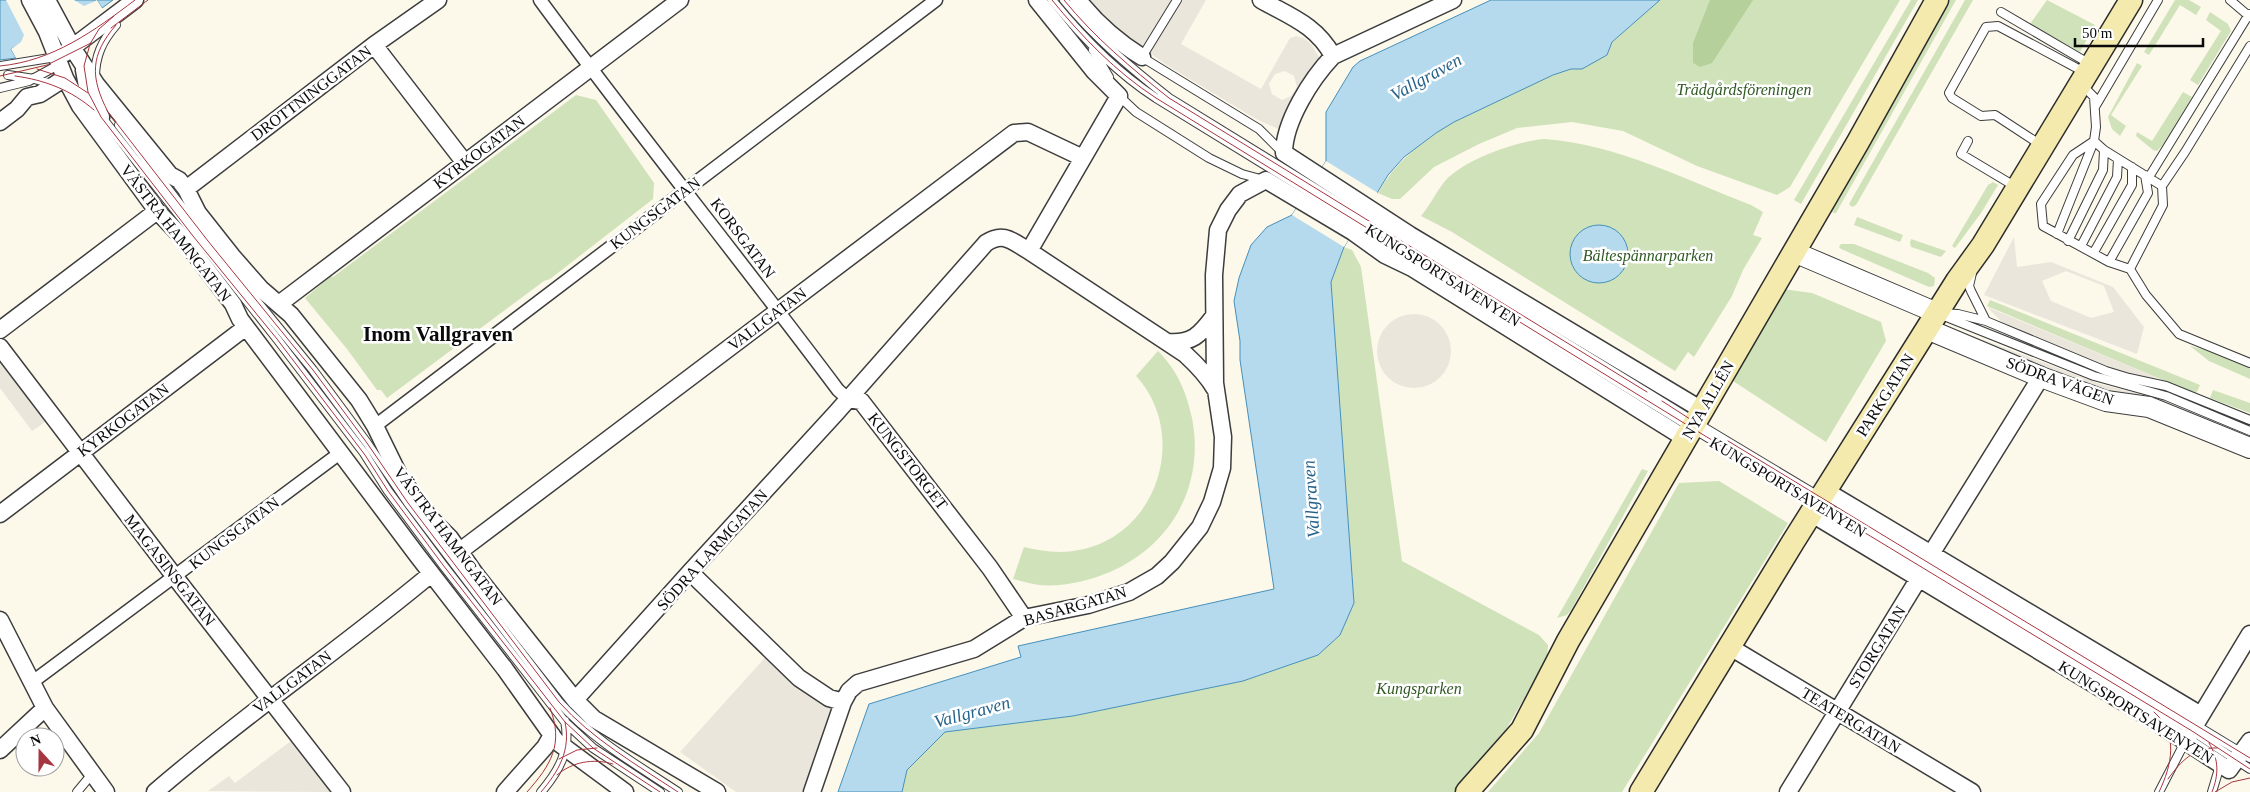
<svg xmlns="http://www.w3.org/2000/svg" width="2250" height="792" viewBox="0 0 2250 792" font-family="'Times New Roman',serif">
<style>
.green{fill:#d0e2b9}
.forest{fill:#b5d09a}
.plaza{fill:#eae6db;fill-rule:evenodd}
.water{fill:#b5daed;stroke:#4690ba}
.pier{fill:#fcf8ea}
.lines{fill:none;stroke-linecap:round;stroke-linejoin:round}
.service-casing{stroke:#3d3d3d;stroke-width:10}
.pedestrian-casing{stroke:#3d3d3d;stroke-width:15}
.minor-casing{stroke:#3d3d3d;stroke-width:19}
.tertiary-casing{stroke:#3d3d3d;stroke-width:22}
.secondary-casing{stroke:#2c2c2c;stroke-width:25}
.service{stroke:#fff;stroke-width:8}
.pedestrian{stroke:#fff;stroke-width:12}
.minor{stroke:#fff;stroke-width:16}
.tertiary{stroke:#fff;stroke-width:20}
.secondary{stroke:#f4eaad;stroke-width:22}
.tram{stroke:#a7353f;stroke-width:1}
.labels{text-anchor:middle;dominant-baseline:central;stroke-width:5;stroke-linejoin:round;paint-order:stroke}
.park-label{font-size:16px;font-style:italic;fill:#315924;stroke:#fff}
.street-label{font-size:16px;fill:#0a0a0a;stroke:#fff}
.water-label{font-size:18px;font-style:italic;fill:#25628b;stroke:#fff}
.district-label{font-size:21px;font-weight:bold;fill:#0a0a0a;stroke:#fff}
</style>
<rect width="100%" height="100%" fill="#fcf8ea"/>
<path class="green" d="M1660,0H1900L1790,187L1777,195L1697,166L1623,131L1572,122L1517,128L1479,144L1434,167L1400,199H1392L1378,193C1414,129 1490,105 1553,75L1571,69L1582,68L1607,55L1612,42Z
M1911,0H1918L1801,204L1794,200Z
M1947,0H1956L1836,213L1829,212Z
M1965,0H1973L1856,205L1852,207L1849,204Z
M2047,0L2095,25L2080,52L2030,24Z
M2175,0H2189L2201,7L2196,15L2180,5L2149,55L2144,52Z
M2210,12L2228,24L2231,31L2198,85L2190,80L2221,31L2206,20Z
M2137,63L2142,66L2111,115L2126,126L2120,136L2112,129L2108,117Z
M2183,92L2192,97L2165,143L2157,151L2153,150L2136,136L2137,132L2152,141Z
M576,95L596,100L654,183L653,199L550,279L544,281L387,398L381,390H377L347,349L305,298L331,276L333,277Z
M1544,139C1616,144 1684,179 1751,205L1763,212L1753,235L1762,238L1743,270L1732,296L1694,357L1688,352L1675,371L1452,232L1421,216C1431,204 1436,192 1445,181C1465,159 1515,142 1544,139Z
M1993,182L1998,185L1981,213L1955,248L1952,246L1988,185Z
M1857,217L1903,235L1900,242L1854,225Z
M1911,239L1946,251L1941,257L1911,247L1910,243Z
M1841,244H1854L1928,273L1935,278L1934,286L1929,287L1841,249L1839,247Z
M1344,247L1352,250L1361,267L1402,561L1539,635L1548,645L1547,658L1496,747L1457,792H902L907,770L945,732L1073,716L1243,681L1318,655L1340,635L1354,603L1331,282Z
M1782,289L1812,293L1881,322L1886,341L1826,442L1730,379Z
M1990,300L2200,385L2196,394L1987,306Z
M2190,346L2213,352L2250,367V379L2209,361Z
M1158,351C1177,370 1186,391 1192,418C1205,485 1172,545 1110,572C1088,581 1063,587 1039,585C1031,584 1022,581 1013,579L1024,547C1044,552 1063,554 1084,549C1160,531 1188,432 1136,376Z
M2213,390L2250,403V413L2210,398Z
M1642,469L1648,471L1571,610L1567,615L1557,618Z
M1719,481L1788,523L1622,792H1488L1539,733L1679,483Z"/>
<path class="forest" d="M1710,0H1753L1712,63L1700,67L1693,63V43Z"/>
<path class="plaza" d="M1087,0H1206L1181,44L1261,89L1290,38L1296,36L1304,38L1311,44L1324,65L1285,132L1256,119L1165,64L1088,7ZM1285,71L1294,76L1297,87L1291,96L1282,100L1272,94L1269,84L1275,74Z
M2014,237L2017,267L2051,262L2113,287L2144,327L2137,354L1984,295ZM2066,271L2104,286L2114,312L2091,318L2051,301L2042,281Z
M1987,307L2158,378L2152,379L2137,376L2106,368L2032,334L2027,335L2002,322Z
M1377 351a37 37 0 1 1 74 0a37 37 0 1 1-74 0Z
M0,336L58,413L32,431L0,388Z
M1973,336L2100,384L2139,394V400L2112,398L1970,337Z
M770,652L834,709L804,792H736L680,752Z
M299,735L337,786L329,792L208,791L229,776L235,783Z"/>
<path class="water" d="M0,0H113L102,8L97,0L11,49L16,58L0,60Z
M1491,0H1660L1612,42L1607,55L1582,69H1571L1553,75L1454,122L1436,133L1404,157L1388,175L1344,247L1331,282L1354,603L1340,635L1318,655L1243,681L1073,716L945,732L907,770L902,792H838L869,704L1021,657L1018,646L1274,589L1240,360V341L1234,301L1239,278L1251,245L1267,227L1292,215L1326,161V112L1353,67L1360,61Z
M1570 254a29 29 0 1 1 58 0a29 29 0 1 1-58 0Z"/>
<path class="pier" d="M6,0H74L84,6L97,0L102,8L100,9L96,3L14,50L18,57L16,58L11,49L21,42L24,35Z
M1326,161L1378,193L1344,247L1292,215Z"/>
<g class="lines">
<g class="service-casing">
<path id="service" d="M1052,0C1082,37 1116,72 1156,98L1692,428L2192,731L2250,769
M1064,0C1095,38 1131,68 1169,98L1695,422L1820,497
M2230,0L2250,17
M2001,12L2090,64
M1093,50L1109,77
M1140,56L1259,129L1283,153
M1142,57L1177,0
M0,66L56,57
M8,75L34,79L53,84
M95,78C95,56 102,41 116,25
M0,88L29,81L60,64
M1119,96L1136,112L1209,158L1242,174L1264,180
M2095,107L2158,0
M100,115L277,339L364,453L388,491L443,565L565,722L593,748L660,792
M119,125L208,241L313,370L367,443L408,503L559,702C592,739 637,765 678,792
M1968,141L1961,154L2016,187
M2094,141L2073,155L2041,204L2043,226L2109,262L2130,269L2146,295L2179,334L2250,363
M2094,141L2104,150L2162,186
M2041,145L1995,115L1981,116L1952,98L1949,93L1986,27L1998,26L2086,73
M2149,177L2249,14
M2057,234L2094,141L2096,127L2094,97L2082,85
M2068,241L2103,170L2104,150
M2081,246L2117,177L2118,159
M2094,252L2132,185V167
M2109,262L2148,193L2145,175
M2130,269L2163,205L2162,186L2185,152L2250,46
M1972,273L1969,286L1971,291L1986,321
M1941,313L1958,314L1986,321L2106,371L2129,378L2166,386L2250,420
M1939,314L2094,376L2166,396L2250,431
M1845,512L2250,758
M77,792L92,774
M541,792C559,771 571,750 565,721
M2159,792L2185,742
M2212,792L2218,772V764"/>
</g>
<g class="pedestrian-casing">
<path id="pedestrian" d="M540,0C637,132 740,259 838,390L848,399
M375,426L936,0
M31,683L340,453"/>
</g>
<g class="minor-casing">
<path id="minor" d="M30,0L47,32L65,78L80,106L157,211L182,237L233,304L240,319L417,555L505,669L556,741L625,792
M47,0L75,52L96,84L170,175L179,180L186,189L198,213L232,256L261,289L291,315L359,400L375,426L399,475L429,517L450,538L476,575L575,700L594,719L717,792
M1078,0C1096,23 1118,42 1142,57
M1261,0C1291,17 1316,25 1333,56
M1453,0L1333,56C1311,79 1284,122 1284,153L1410,235L1702,410
M374,45L465,163
M65,53L135,0
M84,70L88,92L101,117
M0,122L17,109L27,97L40,94L65,78
M186,189L374,45L438,0
M1029,251L1119,96L1094,71L1037,0
M279,304L680,0
M0,330L157,211
M1167,342C1192,344 1200,335 1214,316
M0,347L175,577L342,792
M848,399L861,401L990,568L1024,618
M1826,491L2201,715
M0,514L246,327
M1812,514L2145,715L2229,770L2250,741
M460,551L1014,133L1028,132L1083,158
M1931,554L2041,377
M690,572L799,678L829,698L843,702
M0,620L45,708L106,792
M1730,647L1972,792
M575,700L690,572L836,413L986,243C1004,231 1013,242 1029,251L1185,354C1197,365 1207,375 1215,389
M2185,742L2250,634
M0,750L45,708
M155,792C244,715 341,649 431,574
M505,792L545,747L552,735
M812,792L843,702L849,691L858,683L974,649L1024,618L1088,605L1129,592L1157,576L1172,562L1200,527L1212,502L1222,468L1223,437L1215,383L1214,275L1218,230L1228,210L1240,194L1266,180L1353,232L1385,255L1412,268L1686,439
M1788,792L1919,578"/>
</g>
<g class="tertiary-casing">
<path id="tertiary" d="M1794,252L1937,313
M1927,329L2041,377L2106,401L2149,407L2250,448"/>
</g>
<g class="secondary-casing">
<path id="secondary" d="M1467,792L1522,730L1568,641L1858,142L1937,0
M1641,792L1793,542L1957,281L1983,245L2131,0"/>
</g>
<use href="#service" class="service"/>
<use href="#pedestrian" class="pedestrian"/>
<use href="#minor" class="minor"/>
<use href="#tertiary" class="tertiary"/>
<use href="#secondary" class="secondary"/>
<path class="tram" d="M1052,0C1082,37 1116,72 1156,98L1692,428L2192,731L2250,769
M1064,0C1095,38 1131,68 1169,98L1647,392
M114,16L99,29L90,44L84,66L88,92L101,117L193,236L277,339L365,455L388,491L443,565L565,722L593,748L660,792
M116,25C90,55 90,77 108,112L208,241L313,370L367,443L408,503L559,702C592,739 637,765 678,792
M111,28L148,0
M0,66C53,61 94,31 135,0
M37,69L65,78L88,93
M0,76L47,65L91,43
M15,76C45,80 71,90 94,110
M1662,401L1693,421
M1728,441L2250,758
M2154,712C2179,734 2172,765 2159,792
M2209,743C2219,760 2219,774 2212,792
M559,759L577,750L597,748
M557,775C572,762 593,758 613,764
M2168,779C2181,761 2194,747 2217,748
M527,792C551,765 564,744 550,708
M541,792C559,771 571,750 565,722
M2215,792L2232,782L2250,778"/>
</g>
<g class="labels">
<g class="park-label">
<text x="1744" y="89">Trädgårdsföreningen</text>
<text x="1648" y="255">Bältespännarparken</text>
<text x="1419" y="688">Kungsparken</text>
</g>
<g class="street-label">
<text transform="translate(311 93) rotate(-37)">DROTTNINGGATAN</text>
<text transform="translate(479 152) rotate(-37)">KYRKOGATAN</text>
<text transform="translate(655 213) rotate(-37)">KUNGSGATAN</text>
<text transform="translate(176 233) rotate(52)">VÄSTRA HAMNGATAN</text>
<text transform="translate(743 238) rotate(53)">KORSGATAN</text>
<text transform="translate(1443 275) rotate(32)">KUNGSPORTSAVENYEN</text>
<text transform="translate(767 319) rotate(-37)">VALLGATAN</text>
<text transform="translate(2060 381) rotate(20)">SÖDRA VÄGEN</text>
<text transform="translate(1885 395) rotate(-58)">PARKGATAN</text>
<text transform="translate(1708 400) rotate(-60)">NYA ALLÉN</text>
<text transform="translate(123 420) rotate(-37)">KYRKOGATAN</text>
<text transform="translate(908 461) rotate(52)">KUNGSTORGET</text>
<text transform="translate(1788 487) rotate(31)">KUNGSPORTSAVENYEN</text>
<text transform="translate(234 533) rotate(-37)">KUNGSGATAN</text>
<text transform="translate(448 536) rotate(53)">VÄSTRA HAMNGATAN</text>
<text transform="translate(712 550) rotate(-48)">SÖDRA LARMGATAN</text>
<text transform="translate(170 570) rotate(52)">MAGASINSGATAN</text>
<text transform="translate(1075 606) rotate(-16)">BASARGATAN</text>
<text transform="translate(1877 647) rotate(-58)">STORGATAN</text>
<text transform="translate(292 682) rotate(-37)">VALLGATAN</text>
<text transform="translate(2136 712) rotate(32)">KUNGSPORTSAVENYEN</text>
<text transform="translate(1851 720) rotate(31)">TEATERGATAN</text>
</g>
<g class="water-label">
<text transform="translate(1426 77) rotate(-29)">Vallgraven</text>
<text transform="translate(1311 499) rotate(-94)">Vallgraven</text>
<text transform="translate(972 712) rotate(-15)">Vallgraven</text>
</g>
<g class="district-label">
<text x="438" y="334">Inom Vallgraven</text>
</g>
</g>
<g transform="translate(40 752) rotate(339)"><circle r="24" fill="#ffffff" stroke="#9d9d9d"/>
<path d="M0-4L9 19L0 12L-9 19Z" fill="#a7353f"/>
<text y="-8" font-size="14" font-weight="bold" text-anchor="middle" fill="#0a0a0a">N</text>
</g>
<path d="M2075 38v8h128v-8" fill="none" stroke="#0a0a0a" stroke-width="2.5"/>
<text x="2082" y="38" font-size="15" fill="#0a0a0a" stroke="#ffffff" stroke-width="4" paint-order="stroke">50 m</text>
</svg>
